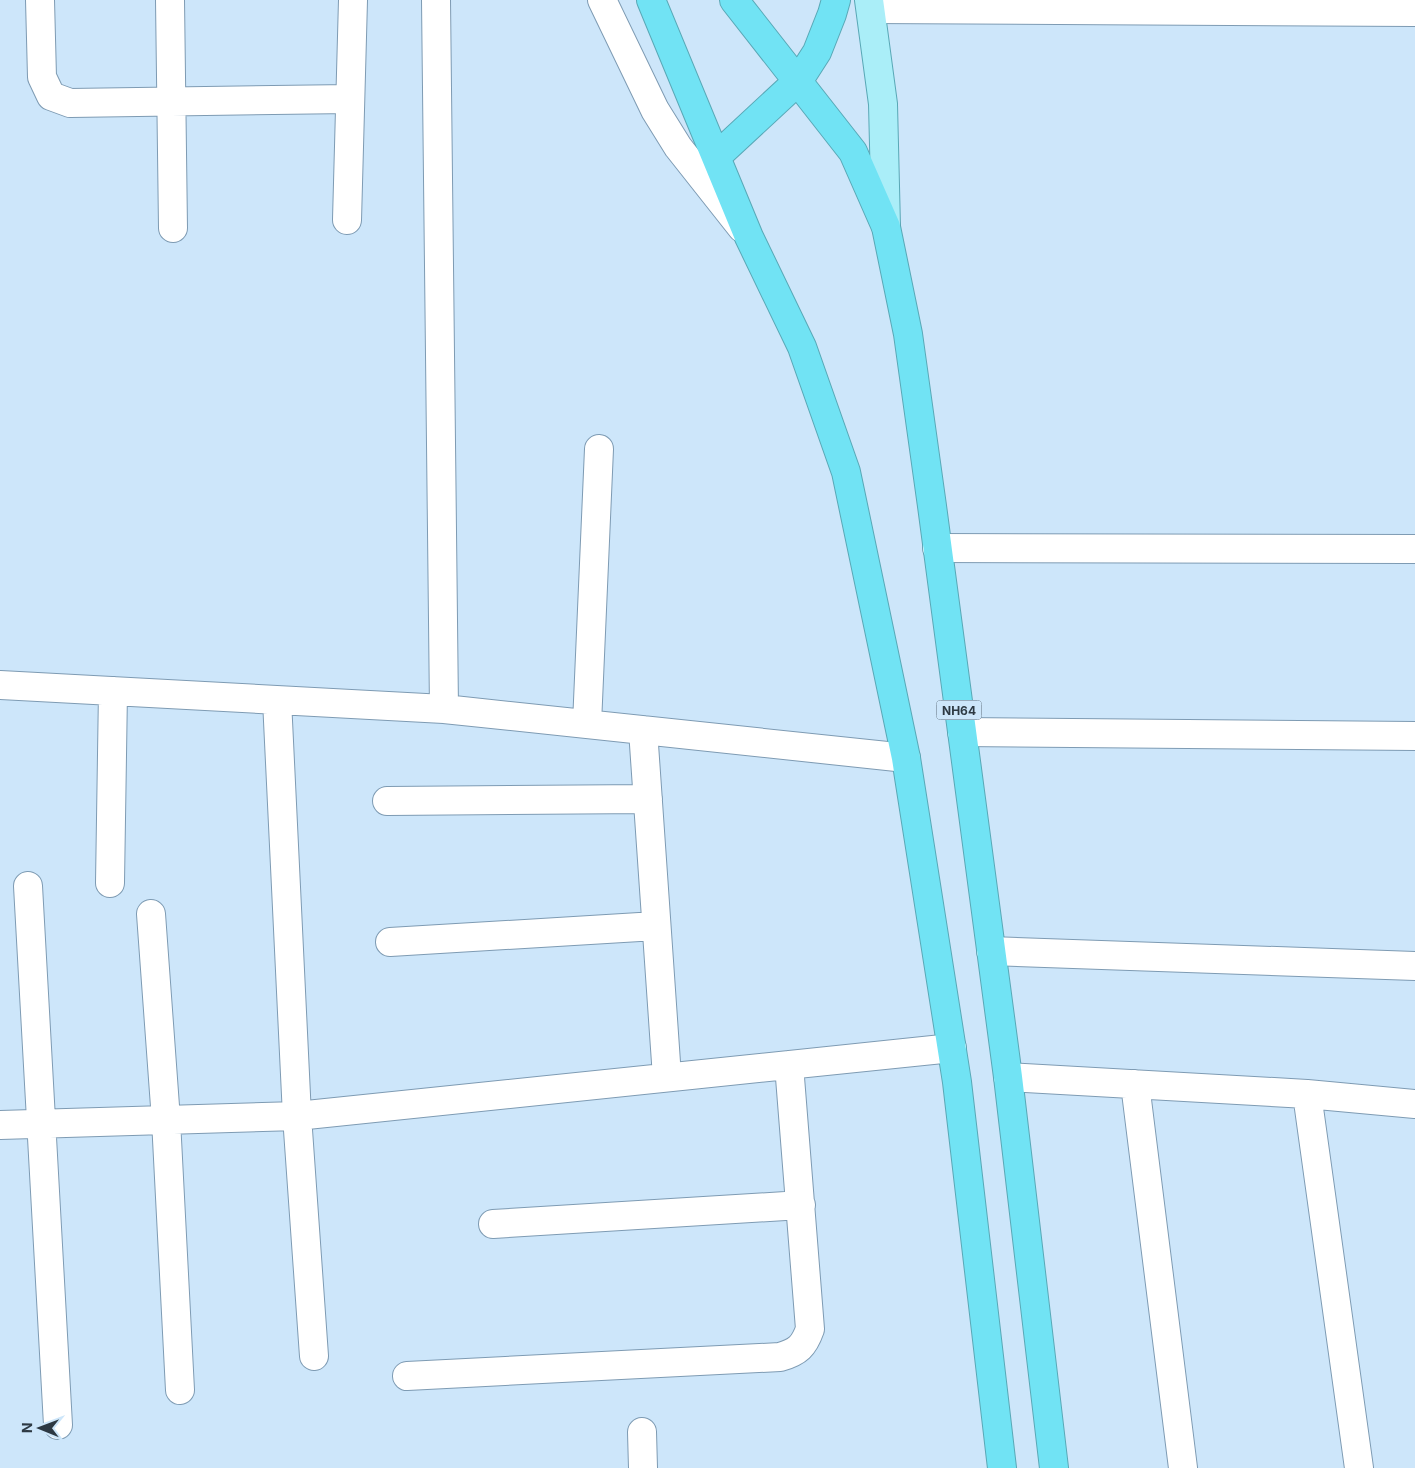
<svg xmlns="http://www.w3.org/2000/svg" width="1415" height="1468" viewBox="0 0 1415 1468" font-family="Inter,sans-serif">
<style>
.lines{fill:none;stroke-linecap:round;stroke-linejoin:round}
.minor-casing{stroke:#7e9bb3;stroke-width:30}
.major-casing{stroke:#59a8b6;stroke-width:30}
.highway-casing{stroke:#59a8b6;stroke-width:30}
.minor{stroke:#fff;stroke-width:28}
.major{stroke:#aaeef8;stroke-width:28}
.highway{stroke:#71e3f4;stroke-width:28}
.labels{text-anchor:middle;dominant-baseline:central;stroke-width:4;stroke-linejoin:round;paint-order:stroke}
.shield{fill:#cde6fa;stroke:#5d6d7a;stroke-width:1}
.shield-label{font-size:12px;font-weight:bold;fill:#2d3943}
</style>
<rect width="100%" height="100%" fill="#cde6fa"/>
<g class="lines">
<g class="minor-casing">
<path id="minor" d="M40,0L42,77L51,96L70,103L350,99
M170,0L173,228
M436,0L444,709
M602,0L655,110L678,147L742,228
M871,9L1415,12
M347,220L353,0
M937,548L1415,549
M0,685L444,709L906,758
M277,700L297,1116L314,1356
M587,724L599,449
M643,730L667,1077
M962,732L1415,736
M387,801L648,799
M110,883L113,691
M28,886L58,1425
M151,914L166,1120L180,1390
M390,942L656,926
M991,951L1415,966
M1008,1077L1307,1094L1415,1104
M1135,1084L1183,1468
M1307,1094L1359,1468
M0,1125L297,1116L952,1048
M493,1224L801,1205
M407,1376L780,1357C798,1352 804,1346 810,1329L789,1065
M642,1432L643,1468"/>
</g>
<g class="major-casing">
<path id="major" d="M869,0L883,104L886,227"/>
</g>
<g class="highway-casing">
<path id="highway" d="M651,0L749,237L802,347L846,472L906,758L957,1082L1002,1468
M734,0L853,152L886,227L908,334L932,506L1008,1077L1054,1468
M716,157L799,80L817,52L832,14L836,0"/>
</g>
<use href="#minor" class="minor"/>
<use href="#major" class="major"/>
<use href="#highway" class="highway"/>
</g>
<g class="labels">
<rect class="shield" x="936.5" y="700.5" width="45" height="19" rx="4"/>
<g class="shield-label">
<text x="959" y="710">NH64</text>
</g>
</g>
<g transform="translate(40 1428) rotate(271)" stroke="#cde6fa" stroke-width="4" paint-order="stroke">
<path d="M0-4L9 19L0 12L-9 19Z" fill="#2d3943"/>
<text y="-8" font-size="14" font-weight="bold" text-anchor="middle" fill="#2d3943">N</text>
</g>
</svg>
